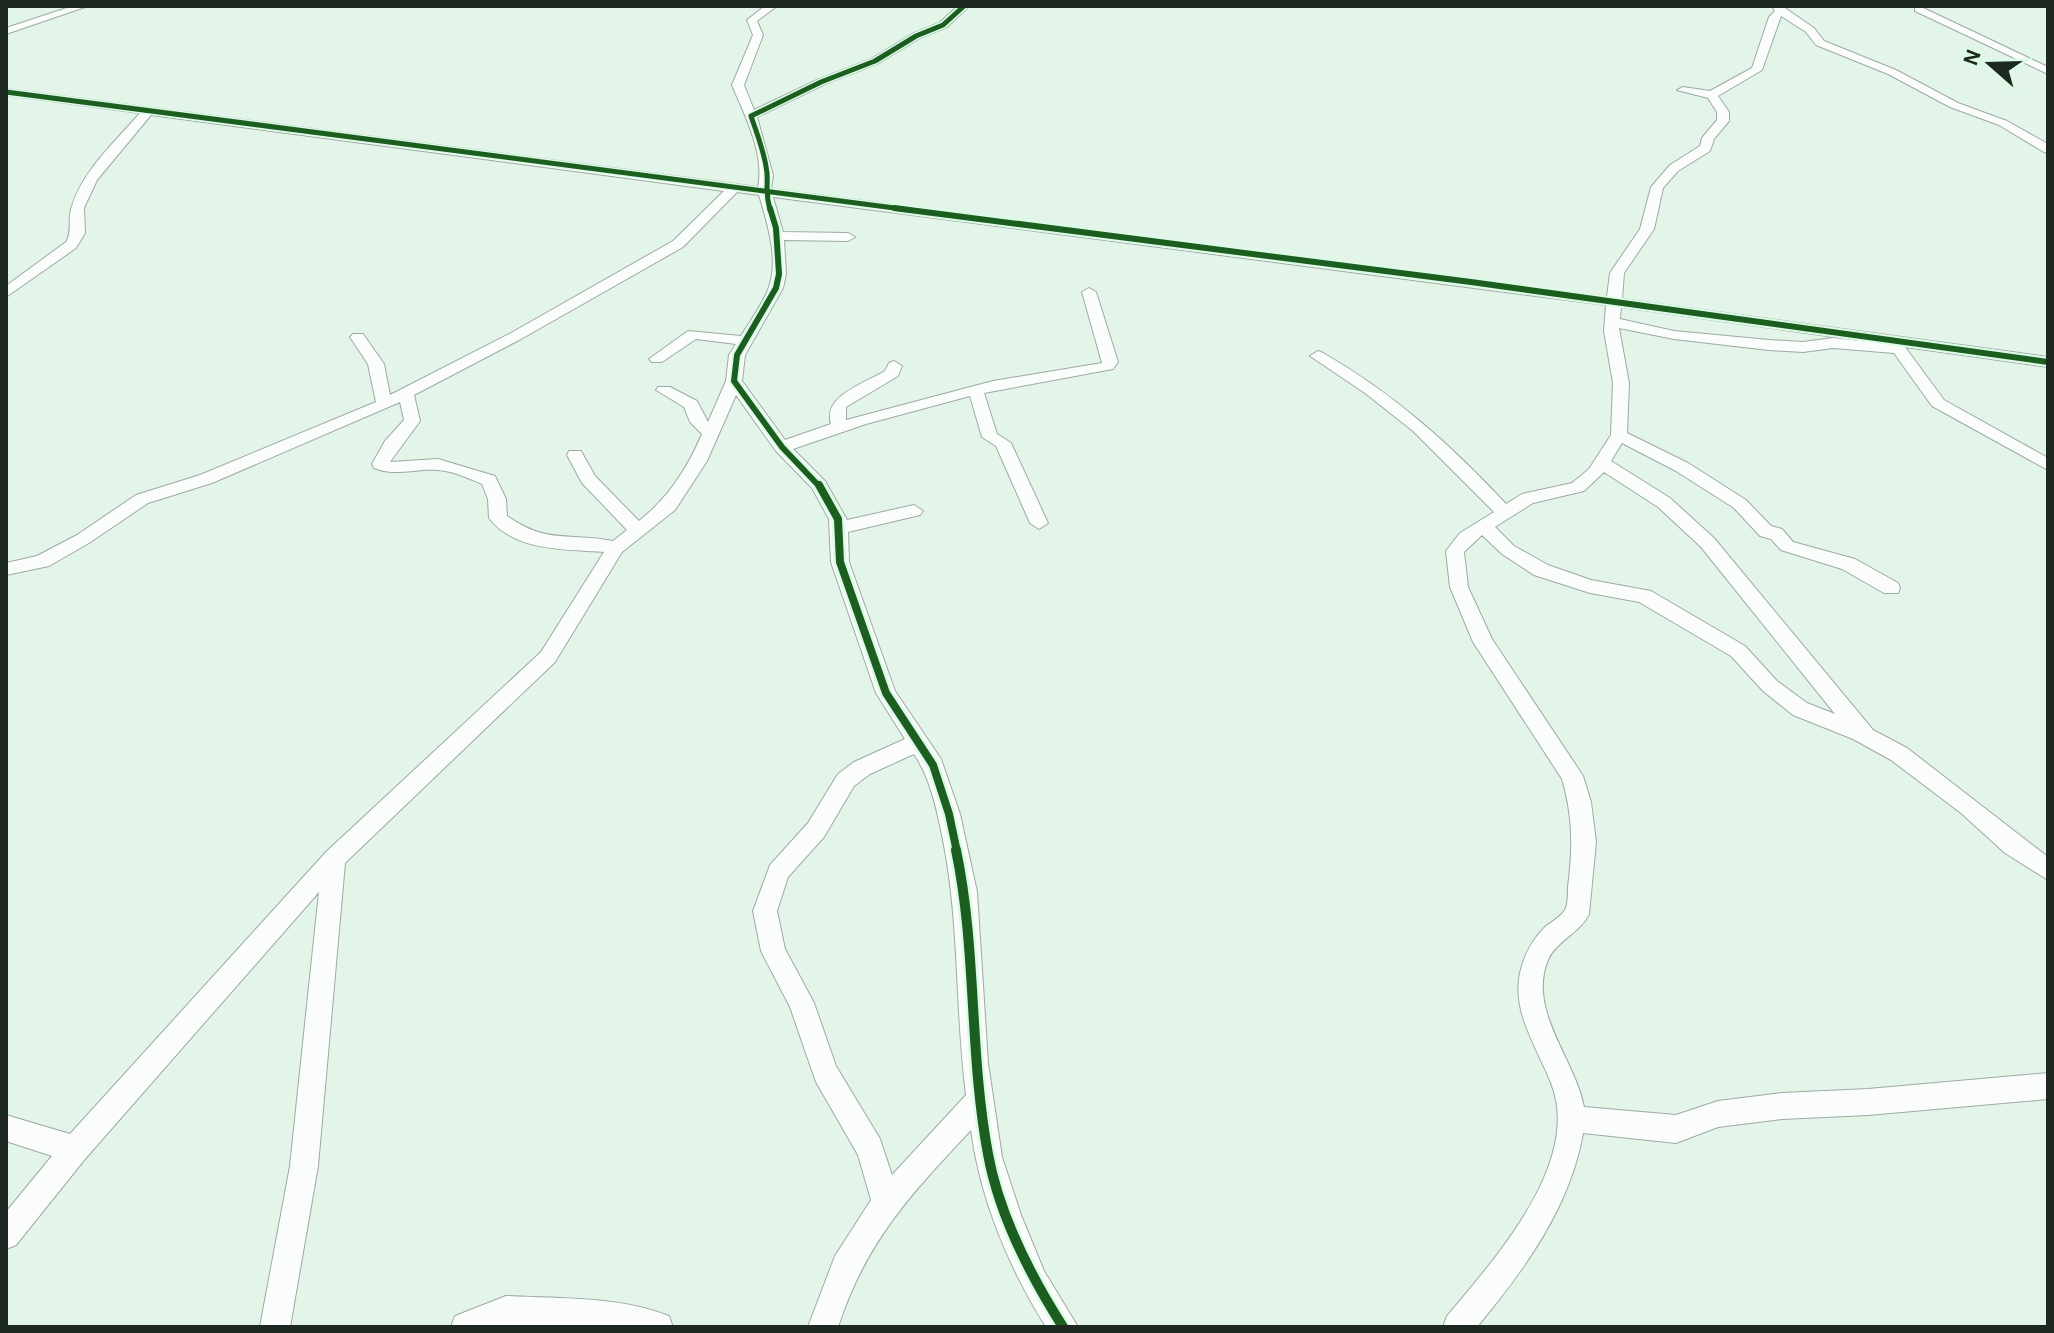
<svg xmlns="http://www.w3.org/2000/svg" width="2054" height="1333" viewBox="0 0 2054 1333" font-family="'Alegreya Sans',sans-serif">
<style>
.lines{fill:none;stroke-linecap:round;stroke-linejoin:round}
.minor-casing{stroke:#9daaa2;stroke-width:2}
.minor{fill:#fbfdfc;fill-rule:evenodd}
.cycleway-far3-casing{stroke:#dcfbe6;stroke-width:8}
.cycleway-far2-casing{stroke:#dcfbe6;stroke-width:10}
.cycleway-far1-casing{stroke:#dcfbe6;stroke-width:13}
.cycleway-casing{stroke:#dcfbe6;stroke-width:15}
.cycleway-far3{stroke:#1b5e20;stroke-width:5}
.cycleway-far2{stroke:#1b5e20;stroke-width:6}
.cycleway-far1{stroke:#1b5e20;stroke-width:8}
.cycleway{stroke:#1b5e20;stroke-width:10}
</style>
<rect width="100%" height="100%" fill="#e3f4e9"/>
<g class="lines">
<g class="minor-casing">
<path id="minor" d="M73,6H88L6,34V28Z
M765,6H777L757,21L763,35L744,85L754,110L817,80L871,59L912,34L939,23L958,6H969L947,27L920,38L879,63L825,84L757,117L773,175L771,189L1607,297L1610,273L1640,229L1651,187L1670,165L1700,146L1702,138L1717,120V112L1708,98L1677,90L1683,87L1710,91L1752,68L1769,17L1775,11L1772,6H1782L1814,28L1824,41L1896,70L1958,103L2007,121L2048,144V153L2044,152L1999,125L1950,107L1888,74L1816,45L1806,32L1781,16L1762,70L1718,96L1729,112V121L1714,139L1710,151L1678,171L1663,188L1654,229L1624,273L1622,299L2048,357V367L1905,347L1944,400L2048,458V470L1932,406L1894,353L1833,348L1803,352L1769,350L1674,339L1619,328L1629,383L1627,433L1688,463L1746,500L1771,526L1782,529L1793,542L1855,559L1898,583L1900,588L1898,593H1884L1842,569L1781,550L1771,539L1760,536L1734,508L1676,471L1622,443L1611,461L1670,498L1714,538L1873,730L1907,748L2048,857V880L2005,853L1961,813L1891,760L1853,739L1793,715L1763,691L1731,656L1639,602L1590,593L1534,575L1502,554L1482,535L1464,552L1468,587L1492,639L1583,776L1591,802L1596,842L1589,914C1580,933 1556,941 1548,960C1527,1010 1575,1059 1584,1107L1676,1115L1718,1101L1782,1093L1868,1089L2048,1073V1099L1868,1115L1782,1119L1718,1127L1676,1143L1583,1133C1570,1208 1524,1270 1477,1327H1443L1447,1316C1494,1260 1583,1162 1551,1083C1538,1050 1514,1015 1519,979C1522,958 1531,941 1546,926C1552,922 1561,916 1565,910C1568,905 1568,893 1568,887C1573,848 1573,816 1562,779L1473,642L1450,587L1446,551L1460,533L1494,512L1413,431L1365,393L1310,356L1318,351L1323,353C1393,393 1451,445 1506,504L1522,494L1572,483L1589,469L1611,435L1613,383L1604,331L1606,305L773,197L783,232L848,233L855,237L848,241L784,240L786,274L783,288L745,355L742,381L785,440L831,424C822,396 865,383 885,371L889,363L894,361L902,366L898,376L846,407V420L993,381L1102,363L1082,292L1089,288L1096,292L1118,362L1113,369L984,393L997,434L1011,443L1048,523L1039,529L1030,523L996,446L982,437L970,396L866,424L793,449L825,481L847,520L914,505L923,511L920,515L848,532L849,562L895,691L941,759L960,814L977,892L988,1063L1002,1157L1021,1215L1044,1271L1078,1327H1046C1009,1268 980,1199 971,1130C911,1194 866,1241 838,1327H808L835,1256L871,1200L858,1155L816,1082L790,1007L761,951L753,911L770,865L808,823L838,774L854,762L905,739L876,693L831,562L829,519L812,488L776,451L736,395L707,461L675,510L622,552L555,662L345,863L318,1166L290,1327H260L290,1166L319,892L85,1159L16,1245L6,1249V1212L52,1156L6,1141V1115L70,1134L326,852L541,652L604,552C566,549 515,552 489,518L488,499L482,484C468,478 453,471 438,470C415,468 397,477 374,468L372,464L385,441L404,420L400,402L212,483L148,503L89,543L49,566L6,575V563L37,556L77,535L136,495L200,475L376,402L368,364L350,337L353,334H363L384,364L390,395L511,333L673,241L724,191L151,115L97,180L84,208L85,233L76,248L6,297V286L66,242C73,230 67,219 72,206C83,170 116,141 140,113L6,95V89L758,187C765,154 745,116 732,85L753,35L747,20ZM737,192L759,195C767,222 779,259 769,287C763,304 750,321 741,336L688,331L649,359L652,362H662L696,339L736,344L729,355L726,381L708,422L697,401L670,387H658L656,390L684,407L690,422L702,434C687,469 669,497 639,521L595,476L581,451H569L567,455L582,483L627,530L613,541C569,532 549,545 507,516L506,499L495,476L438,459L390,462L420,421L414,395L521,339L683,247ZM1621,307L1870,342L1833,338L1803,342L1769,340L1674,331L1620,319ZM1604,472L1658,507L1701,547L1835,714L1807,703L1777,681L1745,646L1651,591L1591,580L1548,565L1514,546L1495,527L1533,503L1584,491ZM914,754C931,779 937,811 943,840C960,925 955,1010 966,1095L892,1175L880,1139L836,1066L814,1003L785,949L777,911L788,877L824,837L854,786L870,774Z
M1919,6L2048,67V74L1915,11V7Z
M506,1296C560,1299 618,1296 669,1316L673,1327H451L455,1316Z"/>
</g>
<use href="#minor" class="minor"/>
<g class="cycleway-far3-casing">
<path id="cycleway-far3" d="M6,92L910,210
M770,210C765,192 768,189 767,173C765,153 757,134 751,116L821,82L875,61L916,36L943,25L964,6"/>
</g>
<g class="cycleway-far2-casing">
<path id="cycleway-far2" d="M770,208L776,228L779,274L776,288L737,355L734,381L782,447L820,487
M894,208L1471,282L2048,362"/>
</g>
<g class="cycleway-far1-casing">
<path id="cycleway-far1" d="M819,485L838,519L840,562L886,693L933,765L949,814L957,852"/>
</g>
<g class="cycleway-casing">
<path id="cycleway" d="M956,850C977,950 969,1053 988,1154C999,1215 1030,1275 1063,1327"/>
</g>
<use href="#cycleway-far3" class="cycleway-far3"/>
<use href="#cycleway-far2" class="cycleway-far2"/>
<use href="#cycleway-far1" class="cycleway-far1"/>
<use href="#cycleway" class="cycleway"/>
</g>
<rect width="2054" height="1333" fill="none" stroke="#1d2821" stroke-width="16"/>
<g transform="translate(1990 64) rotate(290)" stroke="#dcfbe6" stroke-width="6" paint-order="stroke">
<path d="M0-6L14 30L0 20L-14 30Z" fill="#1d2821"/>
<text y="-12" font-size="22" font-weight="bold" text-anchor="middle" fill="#1d2821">N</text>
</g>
</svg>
